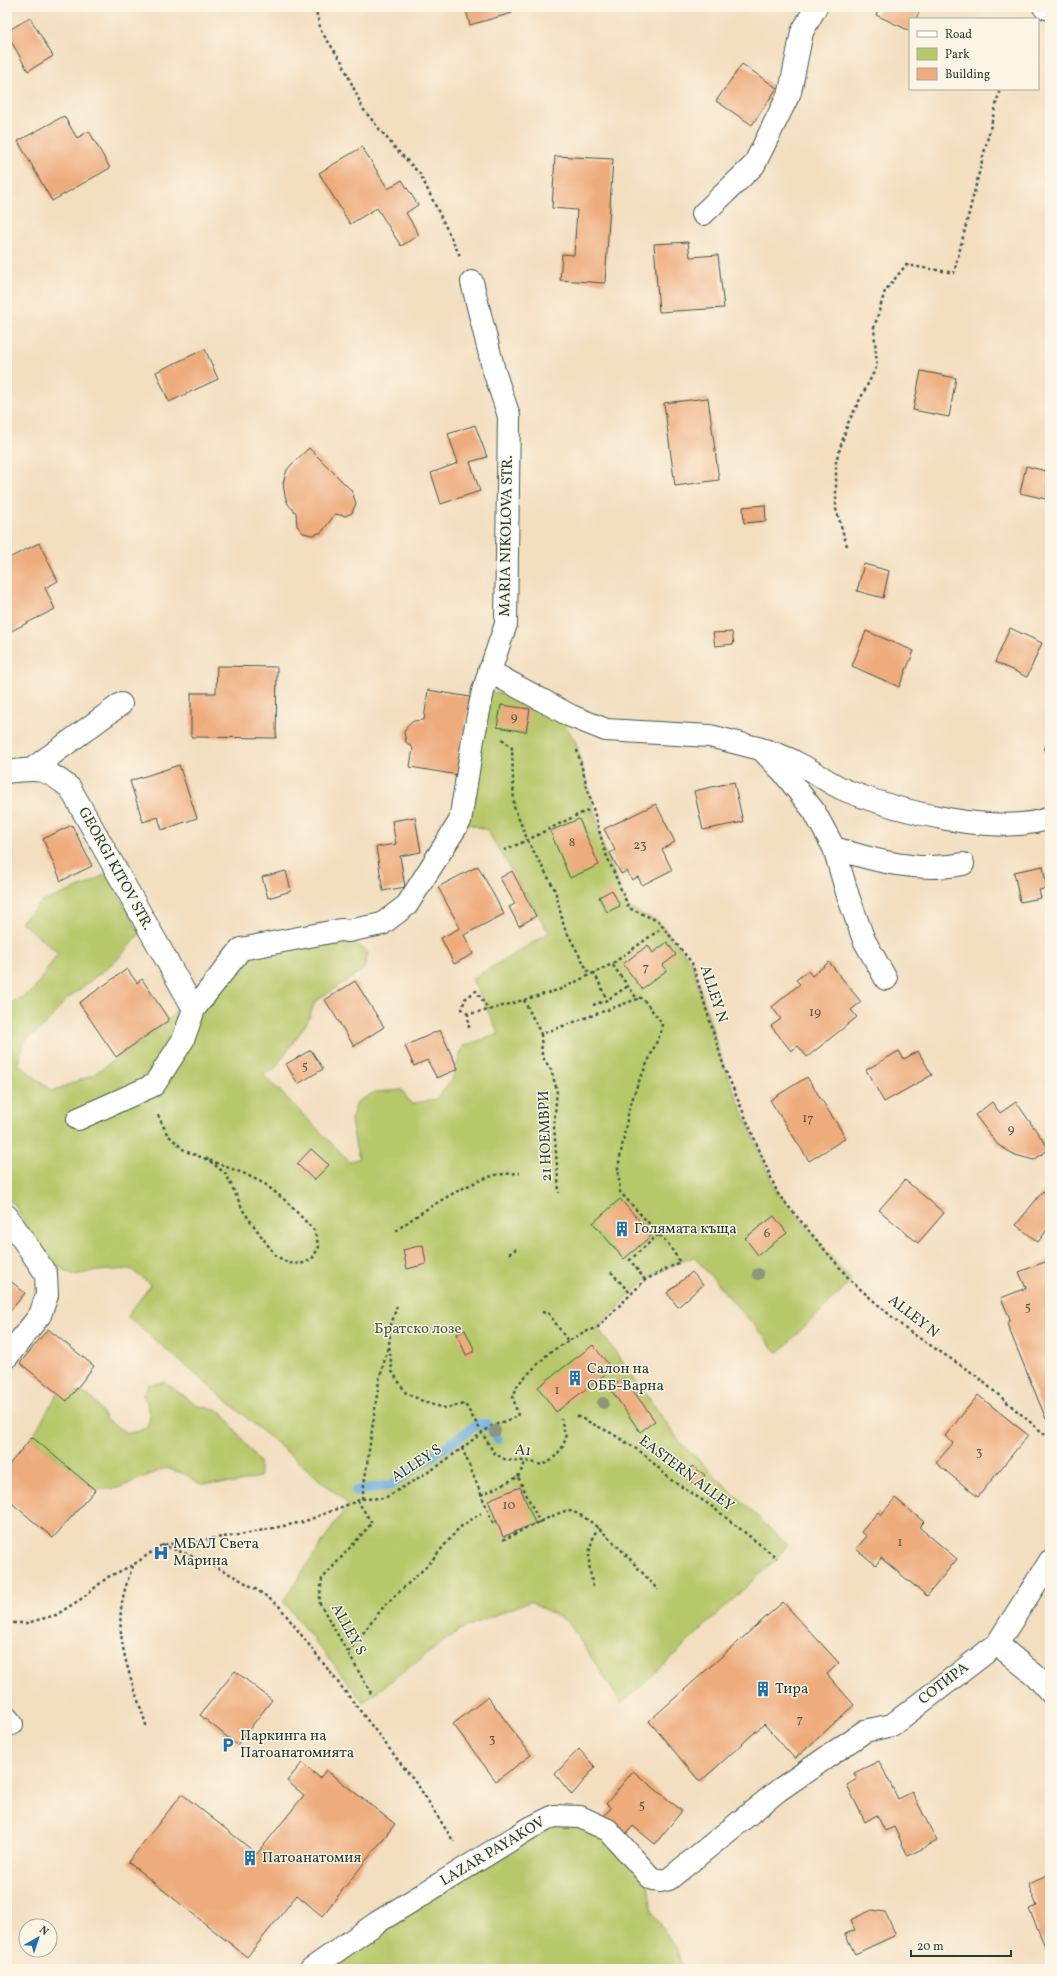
<svg xmlns="http://www.w3.org/2000/svg" width="1057" height="1976" viewBox="0 0 1057 1976" font-family="Vollkorn,serif">
<style>
.green{fill:#b7c86b;stroke:#6b8250}
.lines{fill:none;stroke-linecap:round;stroke-linejoin:round}
.stream{stroke:#66abdc;stroke-width:10}
.building{fill:#eeab7b}
.minor-casing{stroke:#3f5549;stroke-width:24}
.path{stroke:#3f5549;stroke-width:2.5;stroke-dasharray:3 3;stroke-linecap:butt}
.minor{stroke:#fff;stroke-width:22}
.tree{fill:#8f9579}
.labels{text-anchor:middle;dominant-baseline:central;stroke-width:3;stroke-linejoin:round;paint-order:stroke}
.number-label{font-size:13px;fill:#535846}
.street-label{font-size:15px;fill:#1f3d34;stroke:#fcf5e5}
.poi-label{font-size:15px;fill:#1f3d34;stroke:#fcf5e5;text-anchor:start}
.park-label{font-size:15px;fill:#3d593f;stroke:#fcf5e5}
</style>
<rect width="100%" height="100%" fill="#fcf5e5"/>
<filter id="ink" filterUnits="userSpaceOnUse"><feTurbulence type="fractalNoise" baseFrequency=".025" numOctaves="2"/><feDisplacementMap in="SourceGraphic" scale="8" xChannelSelector="R" yChannelSelector="G"/><feConvolveMatrix kernelMatrix="1 2 1 2 8 2 1 2 1" color-interpolation-filters="sRGB"/></filter>
<filter id="wash" filterUnits="userSpaceOnUse"><feTurbulence type="fractalNoise" baseFrequency=".012" numOctaves="4" result="noise"/><feDisplacementMap in="SourceGraphic" scale="16" xChannelSelector="R" yChannelSelector="G"/><feGaussianBlur stdDeviation="0.9" result="paint"/><feColorMatrix in="noise" values="0 0 0 0 0 0 0 0 0 0 0 0 0 0 0 0 0 1.4 0 .05"/><feComposite in="paint" operator="in"/></filter>
<g filter="url(#wash)">
<rect width="100%" height="100%" fill="#f3dec0"/>
<path class="green" d="M483,691L528,697L563,721L576,743L605,852L629,908L658,921L692,963L724,1067L775,1188L851,1281L778,1353L694,1257L680,1262L645,1280L598,1328L681,1443L787,1545L777,1558L622,1704L568,1622L530,1601L459,1630L363,1702L283,1601L348,1504L127,1316L151,1285L131,1269L96,1271L74,1275L42,1257L16,1206L7,1198V1001L11,1003L33,991L58,953L21,922L42,902L88,884L107,873L140,933L118,959L66,1000L42,1028L23,1042L18,1064L52,1091L93,1075L169,1020L180,1004L185,1012L154,1085L243,953L346,935L368,953L364,969L315,1002L308,1021L275,1068L264,1075L350,1162L359,1158L356,1148L351,1120L357,1102L375,1092L402,1090L411,1104L436,1099L452,1080L463,1046L499,1034L472,979L549,933L487,830L460,821Z
M164,1382L197,1405L222,1412L259,1462L260,1477L235,1483L200,1484L185,1474L166,1468L118,1488L95,1490L32,1437L58,1393L74,1391L87,1395L96,1402L107,1421L127,1433C131,1432 139,1432 143,1429C155,1421 148,1404 143,1394L148,1385Z
M580,1817L647,1875L652,1912L677,1949L682,1969H311L530,1828Z"/>
<g class="lines">
<path class="stream" d="M356,1491L391,1485L478,1424H487L498,1439"/>
</g>
<g id="blocks">
<path class="building" d="M465,7H510L512,13L470,25Z
M880,7H921L916,19H910V31L876,15Z
M30,18L53,56L28,71L7,34V31Z
M742,64L777,88L752,125L716,101Z
M64,116L77,138L89,131L110,168L52,201L18,141Z
M362,147L388,189L402,180L418,205L406,213L419,235L401,246L377,208L350,224L319,173Z
M555,156L613,159L605,283L560,280L562,254L574,255L577,210L552,208Z
M688,242L690,257L718,255L724,308L659,312L654,244Z
M205,349L218,379L169,402L156,372Z
M921,371L956,378L949,417L913,410Z
M708,398L719,480L675,486L664,403Z
M475,425L487,457L470,462L480,491L441,504L431,473L458,463L448,434Z
M309,448L351,490L356,503L352,513L345,516L335,514L322,532L313,535L303,533L297,526L296,513L288,504L285,496L283,483L287,470L292,464Z
M1026,466L1050,472V500L1020,493Z
M765,505L766,521L744,523L743,507Z
M39,543L58,581L45,588L55,609L7,633V559Z
M864,564L889,571L883,598L857,591Z
M1010,628L1042,643L1027,677L995,662Z
M866,631L914,651L899,687L852,666Z
M732,632L734,644L715,646L713,633Z
M217,666L277,667L276,738L191,737V693H216Z
M428,690L470,697L458,775L410,767L413,748L406,742L404,732L409,724L414,721L424,720Z
M501,705L530,709L526,732L497,727Z
M1050,736V753L1044,750Z
M179,765L197,818L162,830L158,817L143,822L130,781Z
M734,782L743,822L703,830L694,791Z
M656,804L675,842L662,849L672,870L642,885L638,877L632,880L627,871L621,874L610,853L615,850L604,829Z
M415,817L421,852L400,856L405,887L383,891L376,847L396,844L392,821Z
M579,819L599,865L570,878L550,831Z
M72,825L92,866L61,881L43,839Z
M478,866L504,914L464,935L473,954L454,964L441,938L460,928L438,887Z
M1043,866L1047,889L1039,890L1041,898L1020,902L1014,872Z
M286,871L291,891L268,898L262,877Z
M512,871L536,916L519,926L509,907L515,904L500,878Z
M612,890L620,906L607,912L599,897Z
M667,942L676,955L663,965L667,970L642,989L623,964L648,945L653,953Z
M829,962L861,1002L851,1010L857,1017L807,1057L798,1046L791,1051L771,1026L781,1019L772,1007L800,984L796,980L808,971L812,976Z
M127,969L137,983L142,979L169,1020L116,1057L79,1003Z
M355,981L384,1027L354,1046L325,1000Z
M440,1030L458,1069L437,1078L427,1060L414,1066L405,1046Z
M311,1050L323,1069L298,1084L286,1064Z
M899,1051L904,1059L918,1051L932,1075L884,1102L866,1070Z
M807,1077L846,1138L809,1161L770,1100Z
M992,1102L1000,1113L1016,1102L1049,1149L1034,1160L1015,1155L998,1145L975,1115Z
M311,1149L329,1165L314,1180L297,1164Z
M905,1180L944,1213L918,1243L879,1210Z
M1043,1191L1050,1197V1226L1038,1242L1016,1225Z
M620,1199L652,1235L624,1259L593,1223Z
M774,1216L787,1233L758,1255L745,1238Z
M423,1245L426,1264L407,1269L403,1250Z
M1050,1260V1417L1046,1419L1007,1324L1010,1319L1001,1298L1026,1288L1019,1272Z
M692,1272L703,1285L678,1307L667,1293Z
M7,1278L25,1293L7,1315Z
M48,1329L94,1366L67,1401L20,1363Z
M465,1330L475,1351L466,1355L457,1334Z
M593,1345L612,1369L556,1412L538,1387Z
M624,1378L655,1421L640,1432L610,1388Z
M978,1395L1028,1435L978,1497L936,1463L953,1443L945,1436Z
M32,1437L95,1490L53,1538L7,1499V1467Z
M692,1466L705,1475L697,1486L684,1477Z
M520,1487L535,1523L503,1537L488,1500Z
M895,1498L924,1522L919,1527L957,1559L927,1596L881,1558L876,1565L856,1549L867,1536L861,1532L878,1512L881,1515Z
M783,1602L839,1663L827,1674L854,1705L795,1759L764,1724L700,1782L649,1721Z
M235,1671L272,1700L237,1745L200,1715Z
M488,1697L531,1755L496,1781L453,1724Z
M579,1749L595,1767L572,1795L555,1774Z
M879,1761L898,1799L912,1792L937,1841L908,1856L894,1827L885,1831L877,1815L865,1822L847,1785L857,1779L854,1773Z
M302,1763L320,1778L326,1770L395,1824L322,1916L297,1895L247,1957L128,1862L182,1794L257,1854L304,1795L287,1781Z
M633,1771L682,1811L655,1844L633,1826L625,1835L603,1817L611,1808L606,1804Z
M1050,1875V1958L1029,1909L1037,1906L1028,1884Z
M872,1910L885,1912L896,1935L855,1954L845,1934L855,1930L850,1920Z"/>
</g>
</g>
<g filter="url(#ink)">
<use href="#blocks" fill-opacity="0" stroke="#3f5549" stroke-width="1"/>
<g class="lines">
<g class="minor-casing">
<path id="minor" d="M1044,7L1050,9
M703,214L754,165L790,92L802,32L816,7
M489,671L571,716L606,730L710,736L761,749L783,772L814,811L834,848L848,896L864,940L886,979
M765,750C776,754 787,757 797,763C814,771 830,784 847,791C898,811 998,837 1050,818
M32,769L121,704
M7,772C38,768 45,767 70,788L194,1009
M834,848C876,861 919,873 963,864
M78,1119L154,1085L183,1040L194,1009L241,949L341,930L348,931L382,924L407,905L460,821L473,740L483,691L506,624L509,416L494,371L472,282
M7,1216L46,1274L47,1295L40,1315L7,1357
M997,1644L1036,1676L1050,1692
M7,1718L12,1724
M311,1969L378,1922L530,1828L554,1816L580,1817L608,1830L651,1878L660,1881L669,1879L779,1790L865,1731L892,1725L997,1644L1050,1561"/>
</g>
<path class="path" d="M315,7L321,31L342,62L363,109L395,148L420,174L460,256
M847,546L836,509V461L848,423L877,366L874,328L885,291L906,265L954,273L1000,89
M502,739L512,748L514,807L528,841L555,890L564,927L590,975
M577,750L605,852L629,908L658,921L692,963L724,1067L778,1194L851,1281L907,1330L974,1374L1050,1439
M504,850C533,839 560,822 589,810
M594,972L607,1000
M524,1000L541,1034L640,998
M593,1005L607,1000L628,986
M468,1014L462,1009L465,999L476,991L489,1010
M469,1028L468,1014L489,1010L561,989L612,964
M541,1034L542,1056L551,1070L557,1090L554,1126L559,1193
M158,1115L167,1134L185,1151L245,1174L265,1184L286,1201L314,1230L319,1247L312,1259L301,1264L288,1263L275,1255L244,1212L226,1174L205,1157
M396,1231C418,1213 465,1184 492,1176C501,1173 511,1174 520,1173
M509,1254L516,1249
M611,1272L631,1294
M645,1280L630,1260L659,1234
M397,1306L391,1325L389,1345L392,1371L406,1393L427,1403L445,1408L465,1404L494,1453L506,1460L526,1461L542,1465L552,1460L562,1448L566,1438L561,1419
M542,1312L549,1314L568,1341
M577,1416L613,1434L644,1454L671,1480L710,1505L777,1558
M462,1448L493,1523L497,1521
M518,1477L526,1461
M481,1495L518,1477L540,1523
M362,1499L379,1381L388,1347
M357,1500L372,1523L322,1579L319,1602L372,1695
M503,1540C513,1535 559,1511 567,1511C590,1510 641,1572 658,1590
M162,1545C201,1558 247,1580 279,1606L419,1787L454,1842
M133,1566C129,1576 125,1587 123,1598C113,1641 135,1688 147,1728
M593,1587C588,1562 586,1551 598,1527
M7,1623H27L56,1615L81,1599L108,1577L133,1565L162,1545L239,1535L303,1522L362,1499L385,1498L438,1466L490,1427L518,1416L513,1397L518,1384L550,1352L582,1333L597,1328L645,1280L680,1262L669,1245L620,1192L618,1168L629,1109L637,1086L661,1032L662,1023L643,999L635,996L612,964L659,930
M348,1652L385,1605L427,1566L459,1528L481,1513"/>
<use href="#minor" class="minor"/>
</g>
<g class="tree">
<circle cx="758" cy="1274" r="6"/>
<circle cx="603" cy="1403" r="6"/>
<circle cx="495" cy="1431" r="6"/>
</g>
</g>
<defs>
<g id="building-bare" transform="scale(1.2)"><path d="M-4-6H4V6H1V3H-1V6H-4ZM-2.5-4.3h1.7v1.8h-1.7ZM.8-4.3h1.7v1.8H.8ZM-2.5-1h1.7V.8h-1.7ZM.8-1h1.7V.8H.8Z" fill="#1f6fb2" stroke="#fcf5e5" stroke-width="2.5" paint-order="stroke"/></g>
<g id="hospital-bare" transform="scale(1.2)"><path d="M-5-5h3v3.5h4V-5h3V5h-3V1.5h-4V5h-3Z" fill="#1f6fb2" stroke="#fcf5e5" stroke-width="2.5" paint-order="stroke"/></g>
<g id="parking-bare" transform="scale(1.2)"><path d="M-3.5-5.5H1a3.5 3.5 0 0 1 0 7H-1V5.5H-3.5ZM-1-3.4V-.6H.8a1.4 1.4 0 0 0 0-2.8Z" fill="#1f6fb2" stroke="#fcf5e5" stroke-width="2.5" paint-order="stroke"/></g>
</defs>
<g fill-rule="evenodd">
<use href="#building-bare" x="622" y="1229"/>
<use href="#building-bare" x="575" y="1378"/>
<use href="#hospital-bare" x="161" y="1553"/>
<use href="#building-bare" x="763" y="1689"/>
<use href="#parking-bare" x="228" y="1745"/>
<use href="#building-bare" x="250" y="1858"/>
</g>
<g class="labels">
<g class="number-label">
<text x="514" y="718">9</text>
<text x="572" y="843">8</text>
<text x="640" y="846">23</text>
<text x="646" y="968">7</text>
<text x="815" y="1013">19</text>
<text x="305" y="1067">5</text>
<text x="808" y="1119">17</text>
<text x="1011" y="1130">9</text>
<text x="767" y="1234">6</text>
<text x="1028" y="1308">5</text>
<text x="557" y="1391">1</text>
<text x="979" y="1453">3</text>
<text x="509" y="1506">10</text>
<text x="900" y="1543">1</text>
<text x="800" y="1720">7</text>
<text x="492" y="1740">3</text>
<text x="642" y="1806">5</text>
</g>
<g class="street-label">
<text transform="translate(507 536) rotate(-89)">MARIA NIKOLOVA STR.</text>
<text transform="translate(115 869) rotate(61)">GEORGI KITOV STR.</text>
<text transform="translate(713 994) rotate(72)">ALLEY N</text>
<text transform="translate(546 1136) rotate(-92)">21 НОЕМВРИ</text>
<text transform="translate(913 1317) rotate(38)">ALLEY N</text>
<text transform="translate(523 1451) rotate(6)">А1</text>
<text transform="translate(417 1464) rotate(-33)">ALLEY S</text>
<text transform="translate(686 1474) rotate(37)">EASTERN ALLEY</text>
<text transform="translate(348 1630) rotate(61)">ALLEY S</text>
<text transform="translate(944 1684) rotate(-38)">СОТИРА</text>
<text transform="translate(493 1852) rotate(-31)">LAZAR PAYAKOV</text>
</g>
<g class="poi-label">
<text x="634" y="1229">Голямата къща</text>
<text x="587" y="1369">Салон на<tspan x="587" dy="17">ОББ-Варна</tspan></text>
<text x="173" y="1544">МБАЛ Света<tspan x="173" dy="17">Марина</tspan></text>
<text x="775" y="1689">Тира</text>
<text x="240" y="1736">Паркинга на<tspan x="240" dy="17">Патоанатомията</tspan></text>
<text x="262" y="1858">Патоанатомия</text>
</g>
<g class="park-label">
<text x="418" y="1329">Братско лозе</text>
</g>
</g>
<rect width="1057" height="1976" fill="none" stroke="#fcf5e5" stroke-width="24"/>
<rect x="909" y="18" width="130" height="72" fill="#fcf5e5" stroke="#a4ab9e"/>
<rect x="917" y="31" width="20" height="6" fill="#ffffff" stroke="#a4ab9e"/>
<text x="945" y="38" font-size="12" fill="#1f3d34">Road</text>
<rect x="917" y="48" width="20" height="12" fill="#b7c86b" stroke="#a4ab9e"/>
<text x="945" y="58" font-size="12" fill="#1f3d34">Park</text>
<rect x="917" y="68" width="20" height="12" fill="#eeab7b" stroke="#a4ab9e"/>
<text x="945" y="78" font-size="12" fill="#1f3d34">Building</text>
<g transform="translate(38 1938) rotate(39)"><circle r="19" fill="#fcf5e5" stroke="#a4ab9e"/>
<path d="M0-3L7 15L0 10L-7 15Z" fill="#1f6fb2"/>
<text y="-6" font-size="11" font-weight="bold" text-anchor="middle" fill="#1f3d34">N</text>
</g>
<path d="M911 1950v6h100v-6" fill="none" stroke="#1f3d34" stroke-width="2"/>
<text x="917" y="1950" font-size="12" fill="#1f3d34" stroke="#fcf5e5" stroke-width="3" paint-order="stroke">20 m</text>
</svg>
